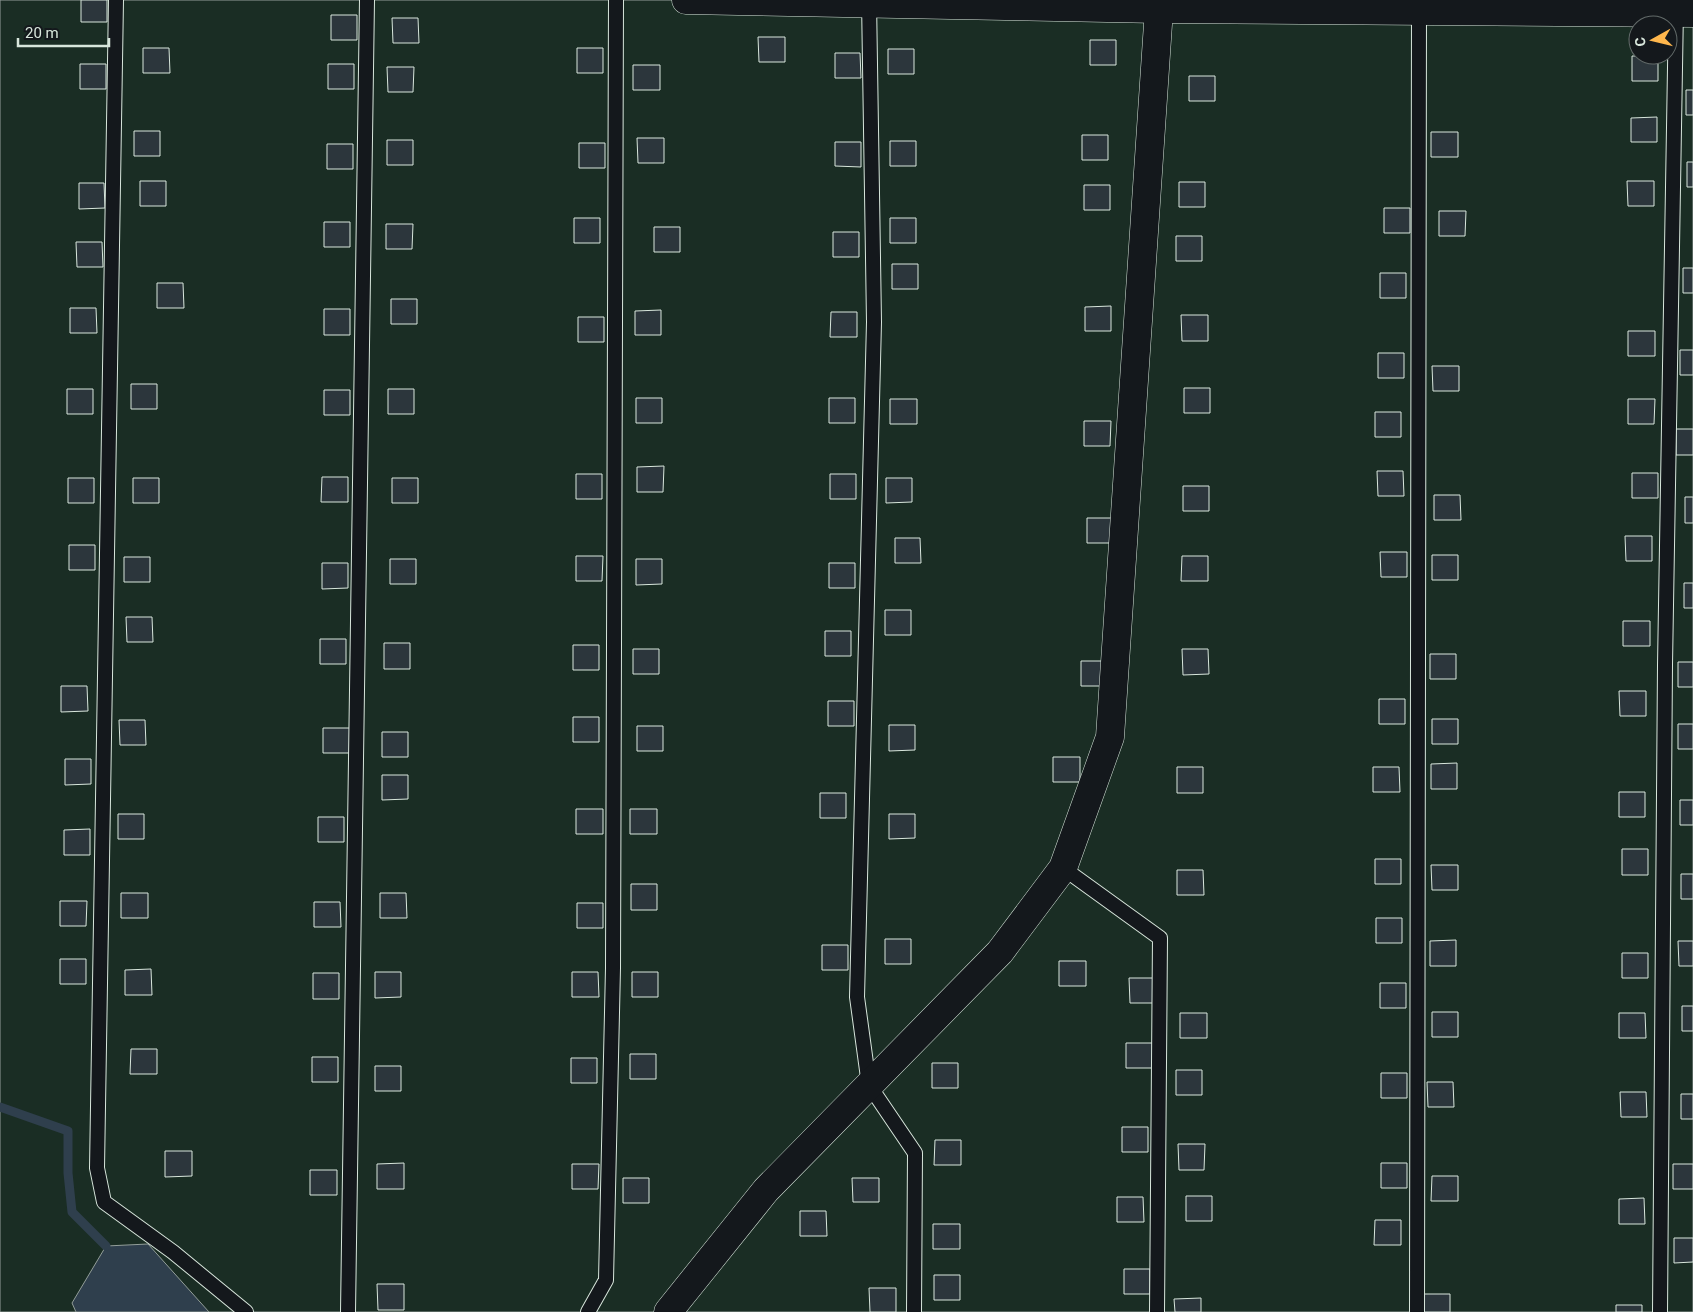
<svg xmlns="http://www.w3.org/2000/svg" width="1693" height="1312" viewBox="0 0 1693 1312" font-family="Roboto,sans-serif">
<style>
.green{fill:#1a2d24;stroke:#939e99;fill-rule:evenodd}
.water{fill:#2f3f4d;stroke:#939e99}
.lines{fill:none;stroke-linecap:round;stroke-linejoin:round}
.stream{stroke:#2f3f4d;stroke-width:9}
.building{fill:#2c363c;stroke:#d8e6dc}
.service-casing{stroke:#d8e6dc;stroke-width:16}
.minor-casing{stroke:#d8e6dc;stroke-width:29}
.service{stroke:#14181c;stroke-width:14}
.minor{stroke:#14181c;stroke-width:28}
</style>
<rect width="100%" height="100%" fill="#14181c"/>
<path class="green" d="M0,0H1693V1312H0ZM1638,25H1668V55H1638Z"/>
<path class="water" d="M148,1244L209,1312H76L72,1303L106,1246Z"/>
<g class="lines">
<path class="stream" d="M0,1107L68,1131V1173L72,1212L106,1246"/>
</g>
<path class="building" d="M81,0H107V22H81Z
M331,15H357V40H331Z
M392,18H418L419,43H393Z
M758,37H785V62H759Z
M1090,40H1116V65H1090Z
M143,48H169L170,73H143Z
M577,48H603V73H577Z
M888,49H914V74H888Z
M835,53H860L861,78H835Z
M1632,56H1658V81H1632Z
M80,64H106V89H80Z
M328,64H354V89H328Z
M633,65H660V90H633Z
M387,67H414L413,92H388Z
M1189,76H1215V101H1189Z
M1686,90H1693V115H1686Z
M1657,117V142H1631V118Z
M134,131H160V156H134Z
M1431,132H1458V157H1431Z
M1082,135H1108V160H1082Z
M637,138H664V163H638Z
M387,140H413V165H387Z
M890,141H916V166H890Z
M835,142H861V167L835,166Z
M579,143H605V168H579Z
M327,144H353V169H327Z
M1687,162H1693V187H1687Z
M140,181H166V206H140Z
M1627,181H1654V206H1628Z
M1179,182H1205V207H1179Z
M79,183H104L105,208L79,209Z
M1084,185H1110V210H1084Z
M1384,208H1410V233H1384Z
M1439,211H1466L1465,236H1439Z
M574,218H600V243H574Z
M890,218H916V243H890Z
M324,222H350V247H324Z
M386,224H413L412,249H386Z
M654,227H680V252H654Z
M833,232H859V257H833Z
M1176,236H1202V261H1176Z
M76,242H102L103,267H77Z
M892,264H918V289H892Z
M1683,268H1693V293H1683Z
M1380,273H1406V298H1380Z
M157,283H183L184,308H157Z
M391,299H417V324H391Z
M1111,306V331H1085V307Z
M70,308H96L97,333H70Z
M324,309H350V335H324Z
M661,310V335H635V311Z
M831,312H857V337H830Z
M1181,315H1208V341H1182Z
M578,317H604V342H578Z
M1628,331H1655V356H1628Z
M1680,350H1693V375H1680Z
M1378,353H1404V378H1378Z
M1432,366H1459V391H1433Z
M131,384H157V409H131Z
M1184,388H1210V413H1184Z
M67,389H93V414H67Z
M388,389H414V414H388Z
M324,390H350V415H324Z
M636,398H662V423H636Z
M829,398H855V423H829Z
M890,399H917V424H890Z
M1628,399H1655L1654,424H1628Z
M1375,412H1401V437H1375Z
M1084,421H1111L1110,446H1084Z
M1676,429H1693V455H1676Z
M664,466L663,492H637V467Z
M1377,471H1403L1404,496H1378Z
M1632,473H1658V498H1632Z
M576,474H602V499H576Z
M830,474H856V499H830Z
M322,477H348V502H321Z
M68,478H94V503H68Z
M133,478H159V503H133Z
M392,478H418V503H392Z
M886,478H912V502L886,503Z
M1183,486H1209V511H1183Z
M1434,495H1460L1461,520H1434Z
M1685,497H1693V523H1685Z
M1087,518H1113V543H1087Z
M1625,536H1652V561H1626Z
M895,538H920L921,563H895Z
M69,545H95V570H69Z
M1380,552H1407V577H1381Z
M1432,555H1458V580H1432Z
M576,556H603L602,581H576Z
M1182,556H1208V581H1181Z
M124,557H150V582H124Z
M390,559H416V584H390Z
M636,559H662V584L636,585Z
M322,563H348V588L322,589Z
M829,563H855V588H829Z
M1684,583H1693V608H1684Z
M885,610H911V635H885Z
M126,617H152L153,642H127Z
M1623,621H1650V646H1623Z
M825,631H851V656H825Z
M320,639H346V664H320Z
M384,643H410V669H384Z
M573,645H599V670H573Z
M633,649H659V674H633Z
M1182,649H1208L1209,674L1183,675Z
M1430,654H1456V679H1430Z
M1081,661H1107L1108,686H1081Z
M1678,662H1693V687H1678Z
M61,686H87L88,711L61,712Z
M1619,691H1646V716H1620Z
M1379,699H1405V724H1379Z
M828,701H854V726H828Z
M573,717H599V742H573Z
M1432,719H1458V744H1432Z
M119,720H145L146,745H120Z
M1678,724H1693V749H1678Z
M889,725H915V750L889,751Z
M637,726H663V751H637Z
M323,728H350V753H323Z
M382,732H408V757H382Z
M1053,757H1080V782H1053Z
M65,759H91V784L65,785Z
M1457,763V789H1431V764Z
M1177,767H1203V793H1177Z
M1373,767H1399L1400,792H1373Z
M382,775H408V799L382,800Z
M1619,792H1645V817H1619Z
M820,793H846V818H820Z
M1680,800H1693V825H1680Z
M576,809H603V834H576Z
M630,809H657V834H630Z
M118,814H144V839H118Z
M889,814H915V838L889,839Z
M318,817H344V842H318Z
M90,829V855H64V830Z
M1622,849H1648V875H1622Z
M1375,859H1401V884H1375Z
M1431,865H1458V890H1432Z
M1177,870H1203L1204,895H1177Z
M1681,874H1693V899H1681Z
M631,884H657V910H631Z
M121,893H148V918H121Z
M380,893H406L407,918H380Z
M60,901H87L86,926H60Z
M314,902H340L341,927H314Z
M577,903H603V928H577Z
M1376,918H1402V943H1376Z
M885,939H911V964H885Z
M1456,940V966H1430V941Z
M1678,941H1693V966H1679Z
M822,945H848V970H822Z
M1622,953H1648V978H1622Z
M60,959H86V984H60Z
M1059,961H1086V986H1059Z
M151,969L152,995H125V970Z
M375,972H401V997L375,998Z
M572,972H598L599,997H572Z
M632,972H658V997H632Z
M313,973H339V999H313Z
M1129,978H1156V1003H1130Z
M1380,983H1406V1008H1380Z
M1682,1006H1693V1031H1682Z
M1432,1012H1458V1037H1432Z
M1180,1013H1207V1038H1180Z
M1619,1013H1645L1646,1038H1619Z
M1126,1043H1153V1068H1126Z
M131,1049H157V1074H130Z
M630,1054H656V1079H630Z
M312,1057H338V1082H312Z
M571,1058H597V1083H571Z
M932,1063H958V1088H932Z
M375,1066H401V1091H375Z
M1176,1070H1202V1095H1176Z
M1381,1073H1407V1098H1381Z
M1427,1082H1453L1454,1107H1428Z
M1620,1092H1646L1647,1117H1621Z
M1681,1094H1693V1119H1681Z
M1122,1127H1148V1152H1122Z
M935,1140H961V1165H934Z
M1178,1144H1205L1204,1170H1179Z
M165,1151H192V1176L165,1177Z
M404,1163V1189H377V1164Z
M1381,1163H1407V1188H1381Z
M572,1164H599L598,1189H572Z
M1673,1164H1693V1189H1673Z
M310,1170H337V1195H310Z
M1432,1176H1458V1201H1431Z
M623,1178H649V1203H623Z
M852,1178H879V1202H853Z
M1186,1196H1212V1221H1186Z
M1117,1197H1143L1144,1222H1117Z
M1644,1198L1645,1224H1619V1199Z
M800,1211H826L827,1236H800Z
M1375,1220H1401V1245H1374Z
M933,1224H960V1249H933Z
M1674,1238H1693V1262L1674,1263Z
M1124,1269H1150V1294H1124Z
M934,1275H960V1300H934Z
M377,1284H404V1310H378Z
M869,1288H896V1312H870Z
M1423,1294H1450V1312H1423Z
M1201,1298V1312H1175L1174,1299Z
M1616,1305H1642V1312H1616Z"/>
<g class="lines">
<g class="service-casing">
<path id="service" d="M116,0L97,1168L104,1202L173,1252L246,1312
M869,0L874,322L857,997L869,1085L915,1153L914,1312
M1063,868L1160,938L1157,1312
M348,1312L367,0
M588,1312L606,1280L613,968L616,0
M1417,1312L1419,8
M1660,1312L1665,665L1676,8"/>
</g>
<g class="minor-casing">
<path id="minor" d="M686,0L1159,9
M668,1312L766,1190L1000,952L1063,868L1110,737L1159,9L1693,13"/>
</g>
<use href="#service" class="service"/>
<use href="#minor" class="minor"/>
</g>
<g transform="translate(1653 40) rotate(262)"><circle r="24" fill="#14181c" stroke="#626a69"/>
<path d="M0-4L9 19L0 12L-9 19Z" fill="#ffb74d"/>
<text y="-8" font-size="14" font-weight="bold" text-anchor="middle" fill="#d8e6dc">С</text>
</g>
<path d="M18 38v8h91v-8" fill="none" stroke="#d8e6dc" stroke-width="2.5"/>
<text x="25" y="38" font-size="15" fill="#d8e6dc" stroke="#14181c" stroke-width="4" paint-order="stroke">20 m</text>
</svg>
